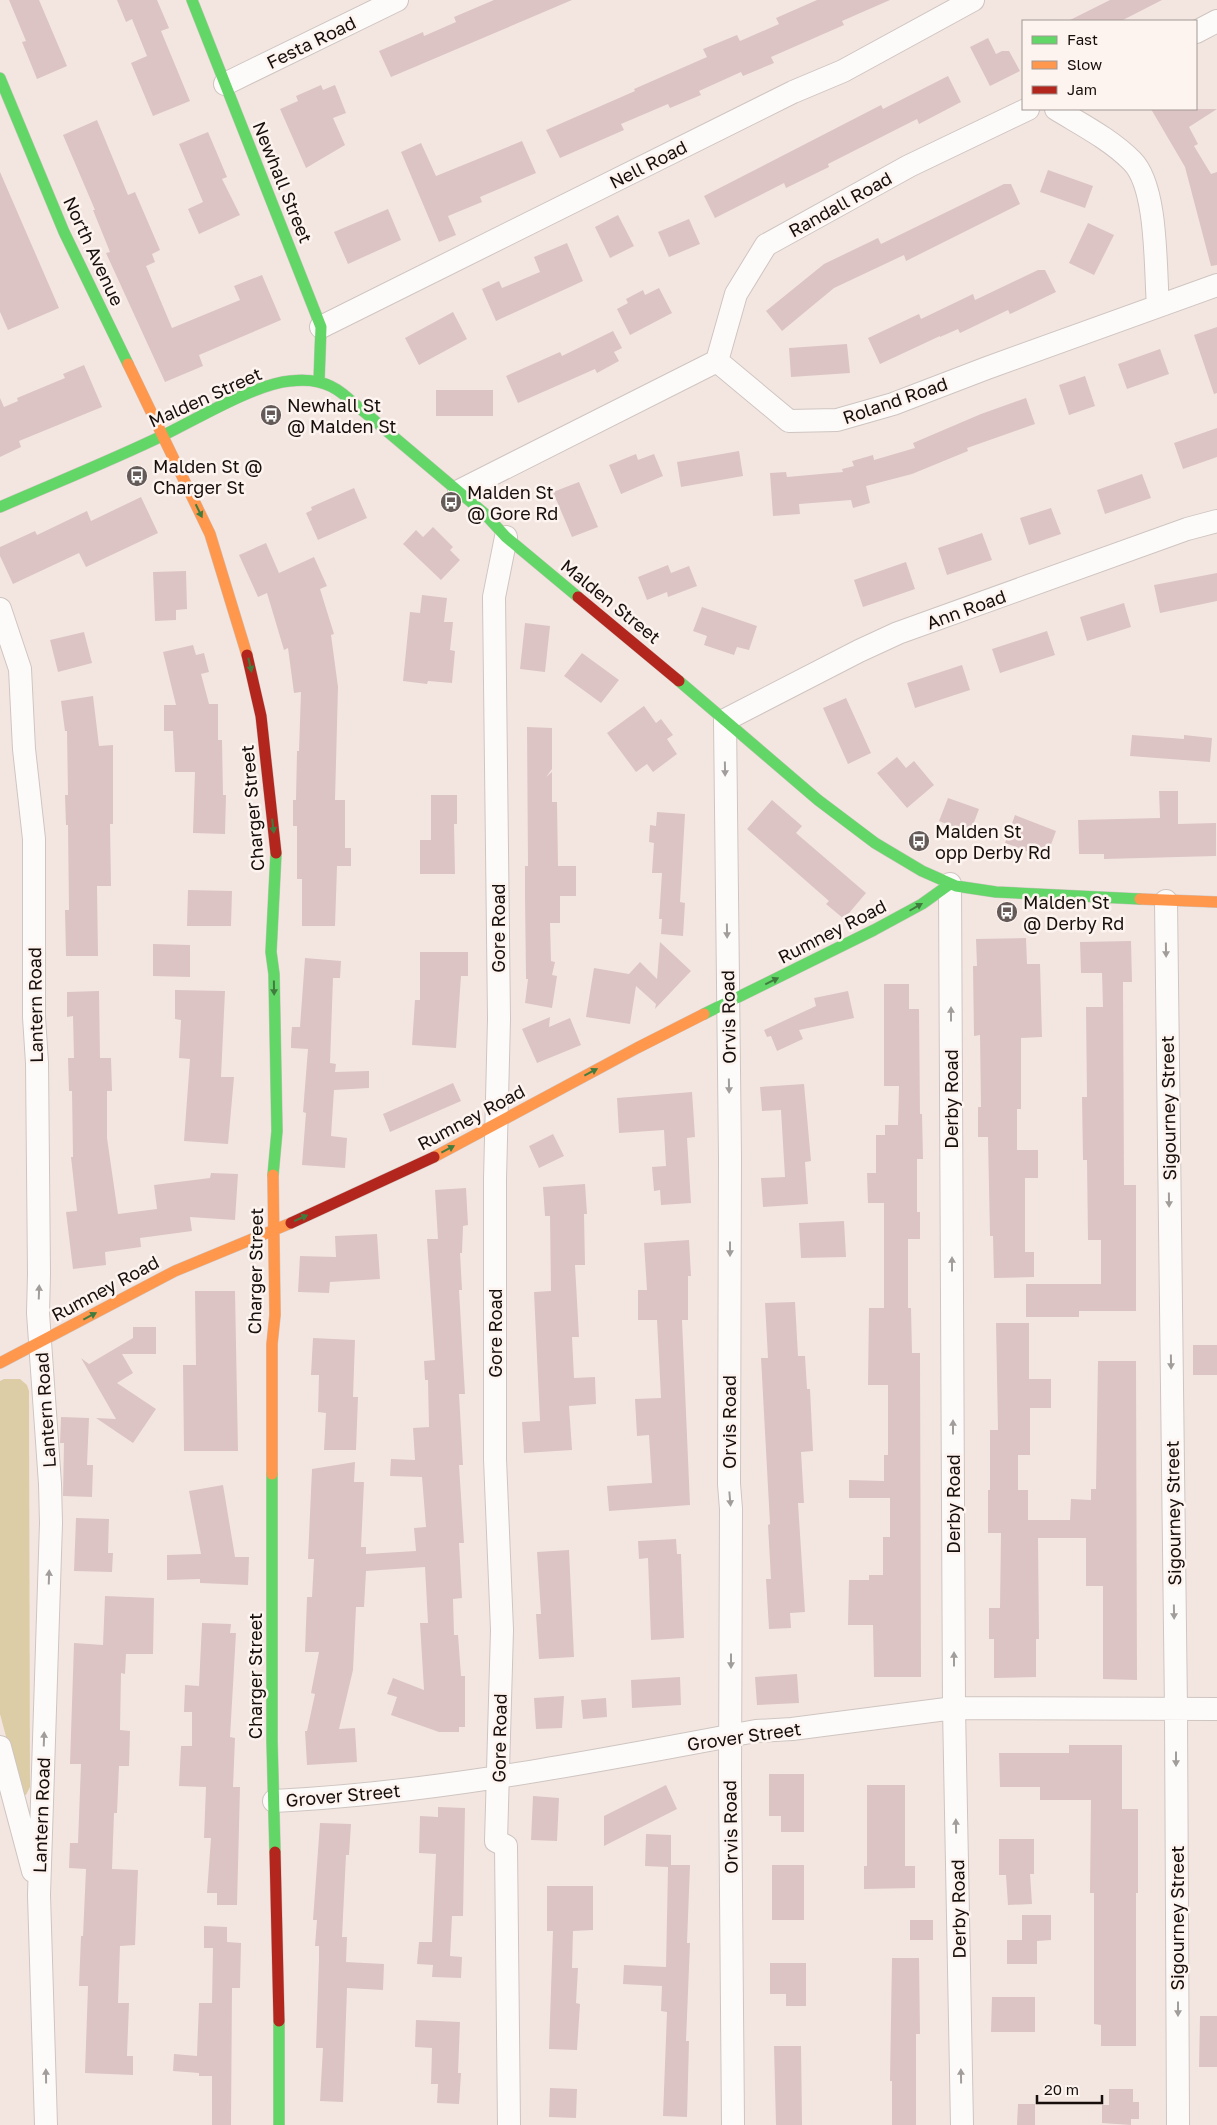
<svg xmlns="http://www.w3.org/2000/svg" width="1217" height="2125" viewBox="0 0 1217 2125" font-family="'Golos Text',sans-serif">
<style>
.green{fill:#dccda7}
.building{fill:#dcc4c4}
.lines{fill:none;stroke-linecap:round;stroke-linejoin:round}
.street-casing{stroke:#cfc5c0;stroke-width:24}
.fast-casing{stroke:#cfc5c0;stroke-width:12}
.slow-casing{stroke:#cfc5c0;stroke-width:12}
.jam-casing{stroke:#cfc5c0;stroke-width:12}
.street{stroke:#fdfbfa;stroke-width:22}
.fast{stroke:#63d668;stroke-width:11}
.slow{stroke:#ff974d;stroke-width:11}
.jam{stroke:#b3261e;stroke-width:11}
.oneway{fill:#417c3f}
.oneway2{fill:#a19d9b}
.labels{text-anchor:middle;dominant-baseline:central;stroke-width:5;stroke-linejoin:round;paint-order:stroke}
.street-label{font-size:18px;fill:#170f0c;stroke:#fdf3ef}
.poi-label{font-size:18px;fill:#170f0c;stroke:#fdf3ef;text-anchor:start}
</style>
<rect width="100%" height="100%" fill="#f3e6e1"/>
<path class="green" d="M4,1379H20L27,1385L29,1391L30,1787L26,1795L21,1793L0,1714V1381Z"/>
<path class="building" d="M9,0H39L67,66L37,79L22,42L26,41Z
M117,0H157L169,28L161,31L190,101L153,116L131,63L147,56L132,19L126,22Z
M494,0H572L391,77L379,51L423,32L424,36L456,22L454,17Z
M817,0H890L842,21L844,25L771,57L774,63L743,76L741,72L699,91L701,95L670,108L668,104L621,124L624,130L560,158L546,130L635,91L634,89L707,57L703,49L737,35L740,41L779,24L776,18Z
M1110,0H1162L1121,21H1068Z
M988,38L996,54L1002,51H1009L1020,71L990,86L970,47Z
M948,76L961,102L919,124L917,119L828,164L829,167L786,188L784,183L715,218L704,196L881,105L883,109Z
M321,85L323,90L335,85L346,113L333,118L345,145L306,168L280,109L298,101L296,96Z
M1151,109H1217L1189,127L1198,144L1194,146L1211,174L1217,172V265L1211,266L1185,167Z
M97,120L128,195L135,192L160,250L152,254L155,262L146,266L172,328L240,300L234,286L262,275L281,320L199,355L203,366L165,382L106,253L110,252L93,210H95L63,135Z
M208,132L227,177L222,179L240,215L199,234L188,209L203,202L179,144Z
M522,141L536,173L480,197L482,202L448,216L456,235L439,242L401,152L421,143L436,176Z
M1048,170L1093,186L1085,208L1040,192Z
M0,172L59,308L8,330L0,312Z
M1004,184H1011L1020,204L906,261L904,255L834,288L782,331L766,311L824,264L878,238L881,244Z
M388,209L401,240L348,264L334,232Z
M618,215L634,246L610,258L595,227Z
M689,219L700,244L669,257L658,232Z
M1088,223L1114,235L1094,275L1069,263Z
M567,243L583,281L496,321L482,289L499,281L502,288L540,272L534,257Z
M1038,270H1045L1056,292L1010,314L1008,310L960,333L958,329L940,337V336L880,364L868,338L919,314L921,319L973,294L975,300Z
M659,288L672,313L630,335L617,309L628,303L626,299L643,290L645,295Z
M453,312L467,339L419,365L405,338Z
M1217,327V393L1214,394L1194,335Z
M613,331L622,348L614,352L619,361L597,373L595,369L518,403L506,376L560,352L562,356Z
M847,344L850,373L791,377L789,348Z
M1160,349L1169,374L1127,389L1118,364Z
M84,365L102,407L19,441L21,447L0,457V398L4,407L18,401L17,398L65,378L63,374Z
M1085,376L1095,406L1069,415L1059,385Z
M436,390H493V416H436Z
M1026,398L1035,424L967,448L968,451L912,474L866,486L870,503L853,508L851,500L799,504L800,514L773,516L770,473L786,472L787,477L843,472L842,469L854,466L852,461L873,455L874,460L915,448L913,443L981,414Z
M1217,428V457L1183,469L1174,443Z
M739,451L743,476L681,487L677,462Z
M636,454L638,460L654,454L663,476L621,494L609,465Z
M1142,474L1151,498L1105,514L1097,490Z
M579,482L598,527L572,537L553,492Z
M354,488L367,518L318,540L306,513L312,510L311,507Z
M141,497L158,533L86,567L79,553L13,584L0,556V547L35,531L37,535L87,511L91,521Z
M1051,508L1061,534L1029,545L1020,518Z
M433,527L453,547L450,550L460,560L441,580L403,544L416,530L423,537Z
M982,533L992,560L947,575L938,548Z
M266,543L279,573L314,557L327,586L320,589L334,634L331,635L338,687L335,800H345V848H351V866H337L335,926H302V879H297V826H293V800H296L297,751H299L301,692L294,693L288,648L284,650L267,593L258,597L239,555Z
M906,562L915,589L863,607L854,580Z
M668,565L671,573L689,566L697,586L668,597L667,592L647,600L638,577Z
M186,571L187,609L176,610V620L155,621L153,572Z
M1217,573V601L1160,613L1154,585Z
M422,595L447,598L444,622H453L450,650L455,651L452,683L428,681L427,684L403,681L410,612L420,613Z
M1124,603L1131,627L1087,641L1080,617Z
M702,607L757,626L749,650L737,647L734,655L704,645L707,636L693,631Z
M525,623L550,626L545,672L520,669Z
M1047,631L1055,655L1000,673L992,649Z
M84,632L92,663L58,672L50,640Z
M193,645L196,655L204,653L209,672L201,674L209,704H218V740H222L223,795H226L225,834L193,833L195,772H175L173,731H164V705H176L163,652Z
M582,653L619,680L601,703L564,676Z
M962,665L970,690L915,708L907,683Z
M93,696L99,746L113,745V824H110L111,886H97L98,956H66L65,910H69L68,825H66L65,795H68L67,731H65L61,701Z
M846,698L871,753L848,764L823,708Z
M644,706L656,723L661,719L673,735L667,739L677,754L653,772L647,764L636,772L607,733Z
M527,727L552,728V769L546,777L552,772V802H557L558,866H576V896H560V923H550L551,961L555,962L552,975L557,976L552,1008L525,1003L528,979H526L525,896V866H528Z
M1132,735L1184,739V735L1212,738L1210,762L1130,756Z
M897,757L906,768L914,761L934,785L907,808L877,773Z
M1159,791H1178V824L1216,823V856L1104,859V854H1079L1078,820L1160,818Z
M431,795H457V824H454L455,874H420V840H431Z
M948,798L979,809L970,833L939,821Z
M772,800L802,826L796,833L866,893L844,919L826,904L829,901L747,829Z
M657,812L685,814L680,902L685,903L683,936L661,934L662,919H659L662,873H652L654,843L649,842L650,825L656,826Z
M1015,815L1056,831L1046,858L1005,843Z
M188,890L232,891L231,926H187Z
M1026,938L1027,964H1040L1042,1037L1021,1038V1109H1017V1150H1038V1178H1025V1252H1034V1277L994,1278L993,1236H990L988,1137H978V1107H981L980,1035L974,1036L973,966H977L976,939Z
M1131,941L1132,982H1123L1124,1185H1136V1311H1079V1317H1026V1284H1101V1240H1088L1087,1160H1083L1082,1097H1087L1086,1007H1103L1102,973H1081L1080,942Z
M660,942L691,971L655,1009L656,1004L636,986L630,1024L586,1017L594,968L629,974L640,962L657,979Z
M153,944L190,945V977L153,976Z
M420,952H468V976H461L456,1048L412,1045L415,1000H420Z
M305,958L341,961L340,978H333L330,1063L336,1064L335,1072L369,1071V1088L334,1090L331,1136L347,1138L345,1168L302,1165L306,1113L303,1112L308,1049L291,1048V1039L292,1027H300Z
M884,984H909V1009H919L920,1114H922L923,1159H917V1212H920V1239H908V1308H911L912,1353H920L921,1677H874L873,1625H848L849,1580H869V1575H883V1537H890V1498H849V1480L884,1481V1455H888V1385H868L869,1308H884V1203H868L867,1173H876V1135H885V1125H898L899,1086H884Z
M175,990L225,991L221,1077H234L228,1144L184,1141L190,1059L179,1058L181,1020L175,1019Z
M99,991L100,1058H111L112,1091H107V1138L118,1214L157,1209L154,1185L210,1178L211,1173L238,1174L235,1220L190,1217L192,1231L140,1238L141,1247L105,1252L106,1265L73,1269L66,1212L77,1211L71,1157H73L72,1091H69L68,1058H74L73,1016L67,1017V992Z
M848,991L854,1018L799,1030L803,1039L777,1051L771,1036L767,1037L764,1030L816,1006L814,998Z
M550,1017L549,1027L570,1018L581,1045L537,1063L522,1029Z
M453,1083L461,1101L390,1132L383,1114Z
M804,1084L811,1161L805,1162L808,1204L763,1207L761,1178L785,1177L781,1110L762,1111L760,1087Z
M692,1092L695,1137L687,1138L691,1203L661,1205L660,1190L654,1191L652,1167L666,1166L664,1130L619,1133L617,1098Z
M553,1134L564,1156L539,1168L529,1146Z
M585,1184L587,1214H584L585,1265H575L579,1337H572L574,1378L595,1377L596,1404L569,1406L572,1450L524,1453L522,1422L540,1421L534,1292L551,1291L550,1216H545L543,1187Z
M466,1188L468,1225L463,1226L462,1253H460L462,1290H459L465,1394H459L463,1465H459L464,1543H459L462,1598L453,1599L454,1635H458L461,1676H465V1727H459V1732H439L391,1715L397,1697L387,1694L393,1678L424,1690L420,1623H428L425,1567L366,1571L364,1607H356L353,1670L339,1729L355,1728L357,1762L307,1765L305,1731H307L315,1694L311,1693L319,1652H305L307,1597H312L314,1559H308L312,1469L355,1462L354,1482H364L361,1547H366V1554L416,1551L414,1528L426,1527L422,1477L390,1476L391,1459L415,1460L413,1428L429,1427L428,1380H425L424,1361L435,1360L427,1239H438L435,1190Z
M844,1221L846,1257L801,1258L799,1223Z
M377,1234L380,1279L330,1282L329,1293L298,1292L300,1256L336,1257L335,1236Z
M689,1240L691,1276H688V1320H682L690,1505L609,1511L607,1486L652,1483L649,1435L637,1436L635,1399L661,1398L657,1320H638V1290H647L644,1243Z
M195,1291H235L238,1451H184L183,1365H196Z
M795,1302L798,1356H805L807,1389H810L813,1451L801,1452L804,1503H798L805,1612L790,1613L791,1628L769,1629L766,1579H771L768,1525L770,1524L761,1358H768L765,1303Z
M996,1323H1029V1379H1051V1408H1030V1455H1018V1490H1028V1520H1070L1071,1499L1091,1500V1489H1096L1098,1361H1136L1137,1680L1103,1679V1586H1086V1538H1038L1039,1639H1036V1677L994,1678V1639H989V1608H1000L1001,1533H988V1490H990V1430H998Z
M133,1327H156V1354H122L133,1373L117,1383L156,1409L133,1443L96,1418L116,1419L81,1358L89,1364L133,1338Z
M313,1338L355,1340L353,1397H358L356,1450H324L326,1413L318,1412L319,1375H311Z
M1193,1345H1217V1375H1193Z
M61,1417L89,1418L87,1465H93L92,1497L63,1496L64,1443H60Z
M223,1485L235,1557H249L248,1585L200,1583V1579L167,1580V1555L201,1554L189,1491Z
M76,1518L109,1519L108,1553H113L112,1572L74,1571Z
M676,1539L677,1554H681L684,1638L651,1640L648,1558L639,1559L638,1541Z
M569,1550L574,1657L539,1659L536,1614H541L537,1552Z
M105,1596L154,1598L153,1654H126L125,1674L121,1673L120,1730L130,1731L129,1766H119L117,1813H114L112,1869L138,1870L135,1945L120,1946L118,2003H129L127,2056H133V2075L85,2073L88,1986H79L81,1936H83L86,1869L69,1868L70,1843H78L81,1764H70L74,1643L103,1645Z
M202,1623L231,1624L230,1633H236L230,1737L235,1738L233,1787H240L237,1905H217V1893H207L211,1838H204L206,1787L179,1786L181,1746H192V1712H184L185,1685L199,1686Z
M797,1674L799,1703L757,1705L755,1677Z
M680,1677L681,1705L632,1708L631,1680Z
M564,1696L562,1728L536,1729L534,1698Z
M606,1698L607,1717L583,1719L581,1700Z
M1069,1745H1122V1809H1138V1893H1136V2046H1101V2025L1094,2024V1893H1090L1091,1800H1040V1787H1000L999,1753H1069Z
M769,1774H804V1832H781V1816H769Z
M666,1785L677,1809L604,1846V1816Z
M867,1785H905V1866H915V1888L864,1889V1866H867Z
M533,1796L559,1798L557,1841L531,1840Z
M438,1807L465,1808L463,1916H452L450,1956L462,1957L461,1978L432,1977L433,1965L417,1964L419,1942H432L436,1854L419,1853L420,1816L438,1817Z
M320,1823L351,1824L349,1855H346L342,1937H347L346,1962L384,1964L383,1990L347,1988L343,2102L320,2101L323,2048H316L319,1960V1946H315L317,1920H313Z
M646,1834L671,1835V1865H690L687,1943H690L686,2041H689L687,2117L663,2116L667,2012L661,2011L662,1986L623,1984L624,1965L666,1967L668,1867L645,1866Z
M999,1839H1034V1874H1030L1032,1904L1008,1905L1006,1875H999Z
M772,1865H804V1920H772Z
M547,1886H593V1930L573,1931L572,1968H578L576,2003L580,2004L577,2050L549,2049L553,1931H547Z
M1022,1915H1051V1940L1037,1941V1964H1007V1940H1022Z
M910,1920H933V1940H910Z
M204,1926L227,1927V1942L241,1943L240,1988H232L231,2125H212V2076H199V2073L173,2071L174,2054L197,2056L199,2003H212L213,1948H204Z
M892,1958H919L920,2034H916V2125H892V2081H890Z
M770,1963H806V2006H786V1994H770Z
M992,1997H1035V2032H991Z
M1200,2016H1217V2067H1199Z
M416,2020L460,2022L458,2073H461L459,2104L437,2103L438,2084H431L432,2048L415,2047Z
M774,2046H801L802,2125H776Z
M550,2088L577,2089L576,2118L549,2117Z
M1109,2089H1133V2102H1139V2119H1131V2125L1102,2123V2105H1109Z
M1018,2104H1035V2125H1017Z"/>
<g class="lines">
<g class="street-casing">
<path id="street" d="M1196,32L1217,21
M225,84L397,0
M1056,109C1082,125 1110,139 1132,161C1158,187 1155,268 1158,306
M321,327L793,92L843,71L973,0
M717,361L736,294L766,245L909,166L1028,109
M459,491L717,361L789,421L837,420L893,404L987,368L1217,285
M506,537L494,597L499,1019L495,1179V1459L502,1630L496,1841L506,1846L509,2125
M0,609L20,669L24,749L34,839V1017L37,1063L39,1274L38,1313L50,1484L51,1523L39,1895L46,2125
M950,884L954,1708L962,2125
M1166,901L1176,1710L1178,2125
M0,1747L33,1871
M274,1801C436,1793 596,1761 756,1731L792,1729L954,1708L1217,1709
M733,2125L730,1776L731,1509L729,1484L730,1158L725,720L859,651L898,633L1187,529L1217,521"/>
</g>
<g class="fast-casing">
<path id="fast" d="M192,0L321,327L319,381
M0,78L64,232L128,364
M0,507C55,483 110,461 164,435C197,419 255,384 290,381C310,379 327,381 343,394L484,513L506,537L578,597
M679,681L818,800L875,843L922,871L956,886L996,892L1140,899
M704,1014L874,930L922,904L950,884
M273,1175L277,1131L274,974L271,952L276,853
M272,1474V1741L275,1852
M279,2021V2125"/>
</g>
<g class="slow-casing">
<path id="slow" d="M128,364L210,534L247,655
M1140,899L1217,902
M434,1157L637,1048L704,1014
M0,1363L175,1271L291,1223
M272,1474V1344L275,1315L273,1175"/>
</g>
<g class="jam-casing">
<path id="jam" d="M578,597L679,681
M247,655L261,716L276,853
M291,1223L434,1157
M275,1852L279,2021"/>
</g>
<use href="#street" class="street"/>
<use href="#fast" class="fast"/>
<use href="#slow" class="slow"/>
<use href="#jam" class="jam"/>
</g>
<defs><path id="oneway-solid" d="M-6-.8H1V-3.2L6.5 0L1 3.2V.8H-6Z" transform="scale(1.25)"/></defs>
<g class="oneway">
<use href="#oneway-solid" transform="translate(199 511) rotate(64)"/>
<use href="#oneway-solid" transform="translate(250 665) rotate(77)"/>
<use href="#oneway-solid" transform="translate(273 826) rotate(83)"/>
<use href="#oneway-solid" transform="translate(916 907) rotate(-30)"/>
<use href="#oneway-solid" transform="translate(772 981) rotate(-26)"/>
<use href="#oneway-solid" transform="translate(274 988) rotate(89)"/>
<use href="#oneway-solid" transform="translate(591 1072) rotate(-28)"/>
<use href="#oneway-solid" transform="translate(448 1149) rotate(-28)"/>
<use href="#oneway-solid" transform="translate(301 1218) rotate(-24)"/>
<use href="#oneway-solid" transform="translate(90 1316) rotate(-28)"/>
</g>
<g class="oneway2">
<use href="#oneway-solid" transform="translate(725 769) rotate(89)"/>
<use href="#oneway-solid" transform="translate(727 931) rotate(89)"/>
<use href="#oneway-solid" transform="translate(1166 950) rotate(89)"/>
<use href="#oneway-solid" transform="translate(951 1014) rotate(-90)"/>
<use href="#oneway-solid" transform="translate(729 1086) rotate(89)"/>
<use href="#oneway-solid" transform="translate(1169 1200) rotate(89)"/>
<use href="#oneway-solid" transform="translate(730 1249) rotate(90)"/>
<use href="#oneway-solid" transform="translate(952 1264) rotate(-90)"/>
<use href="#oneway-solid" transform="translate(39 1292) rotate(-88)"/>
<use href="#oneway-solid" transform="translate(1171 1362) rotate(89)"/>
<use href="#oneway-solid" transform="translate(953 1427) rotate(-90)"/>
<use href="#oneway-solid" transform="translate(730 1499) rotate(85)"/>
<use href="#oneway-solid" transform="translate(49 1577) rotate(-88)"/>
<use href="#oneway-solid" transform="translate(1174 1612) rotate(89)"/>
<use href="#oneway-solid" transform="translate(954 1659) rotate(-90)"/>
<use href="#oneway-solid" transform="translate(731 1661) rotate(90)"/>
<use href="#oneway-solid" transform="translate(44 1739) rotate(-88)"/>
<use href="#oneway-solid" transform="translate(1176 1759) rotate(90)"/>
<use href="#oneway-solid" transform="translate(956 1826) rotate(-91)"/>
<use href="#oneway-solid" transform="translate(1178 2009) rotate(90)"/>
<use href="#oneway-solid" transform="translate(46 2076) rotate(-91)"/>
<use href="#oneway-solid" transform="translate(961 2076) rotate(-91)"/>
</g>
<defs>
<g id="bus-disc" transform="scale(1.125)"><circle r="9.5" fill="#645a57" stroke="#fdf3ef"/><path d="M-5-6H5V4H4V6H2V4H-2V6H-4V4H-5ZM-3.5-4V0h7V-4ZM-3.5 1.2v1.5H-2V1.2ZM2 1.2v1.5H3.5V1.2Z" fill="#fff"/></g>
</defs>
<g fill-rule="evenodd">
<use href="#bus-disc" x="271" y="415"/>
<use href="#bus-disc" x="137" y="476"/>
<use href="#bus-disc" x="451" y="502"/>
<use href="#bus-disc" x="919" y="841"/>
<use href="#bus-disc" x="1007" y="912"/>
</g>
<g class="labels">
<g class="street-label">
<text transform="translate(311 42) rotate(-26)">Festa Road</text>
<text transform="translate(648 164) rotate(-27)">Nell Road</text>
<text transform="translate(283 182) rotate(68)">Newhall Street</text>
<text transform="translate(840 204) rotate(-29)">Randall Road</text>
<text transform="translate(94 251) rotate(65)">North Avenue</text>
<text transform="translate(205 397) rotate(-24)">Malden Street</text>
<text transform="translate(895 400) rotate(-19)">Roland Road</text>
<text transform="translate(611 601) rotate(39)">Malden Street</text>
<text transform="translate(966 609) rotate(-20)">Ann Road</text>
<text transform="translate(252 808) rotate(-95)">Charger Street</text>
<text transform="translate(498 928) rotate(-90)">Gore Road</text>
<text transform="translate(832 931) rotate(-27)">Rumney Road</text>
<text transform="translate(35 1005) rotate(-91)">Lantern Road</text>
<text transform="translate(728 1017) rotate(-91)">Orvis Road</text>
<text transform="translate(951 1099) rotate(-90)">Derby Road</text>
<text transform="translate(1168 1108) rotate(-91)">Sigourney Street</text>
<text transform="translate(471 1117) rotate(-28)">Rumney Road</text>
<text transform="translate(255 1271) rotate(-89)">Charger Street</text>
<text transform="translate(105 1288) rotate(-28)">Rumney Road</text>
<text transform="translate(495 1333) rotate(-90)">Gore Road</text>
<text transform="translate(45 1410) rotate(-94)">Lantern Road</text>
<text transform="translate(729 1422) rotate(-90)">Orvis Road</text>
<text transform="translate(953 1504) rotate(-90)">Derby Road</text>
<text transform="translate(1173 1513) rotate(-91)">Sigourney Street</text>
<text transform="translate(255 1676) rotate(-90)">Charger Street</text>
<text transform="translate(744 1736) rotate(-8)">Grover Street</text>
<text transform="translate(499 1738) rotate(-89)">Gore Road</text>
<text transform="translate(343 1795) rotate(-5)">Grover Street</text>
<text transform="translate(41 1815) rotate(-88)">Lantern Road</text>
<text transform="translate(730 1827) rotate(-91)">Orvis Road</text>
<text transform="translate(958 1909) rotate(-91)">Derby Road</text>
<text transform="translate(1177 1918) rotate(-90)">Sigourney Street</text>
</g>
<g class="poi-label">
<text x="287" y="405">Newhall St<tspan x="287" dy="21">@ Malden St</tspan></text>
<text x="153" y="466">Malden St @<tspan x="153" dy="21">Charger St</tspan></text>
<text x="467" y="492">Malden St<tspan x="467" dy="21">@ Gore Rd</tspan></text>
<text x="935" y="831">Malden St<tspan x="935" dy="21">opp Derby Rd</tspan></text>
<text x="1023" y="902">Malden St<tspan x="1023" dy="21">@ Derby Rd</tspan></text>
</g>
</g>
<rect x="1022" y="20" width="175" height="90" fill="#fdf3ef" stroke="#a19894"/>
<rect x="1032" y="36" width="25" height="8" fill="#63d668" stroke="#a19894"/>
<text x="1067" y="45" font-size="15" fill="#170f0c">Fast</text>
<rect x="1032" y="61" width="25" height="8" fill="#ff974d" stroke="#a19894"/>
<text x="1067" y="70" font-size="15" fill="#170f0c">Slow</text>
<rect x="1032" y="86" width="25" height="8" fill="#b3261e" stroke="#a19894"/>
<text x="1067" y="95" font-size="15" fill="#170f0c">Jam</text>
<path d="M1037 2095v8h65v-8" fill="none" stroke="#170f0c" stroke-width="2.5"/>
<text x="1044" y="2095" font-size="15" fill="#170f0c" stroke="#fdf3ef" stroke-width="4" paint-order="stroke">20 m</text>
</svg>
